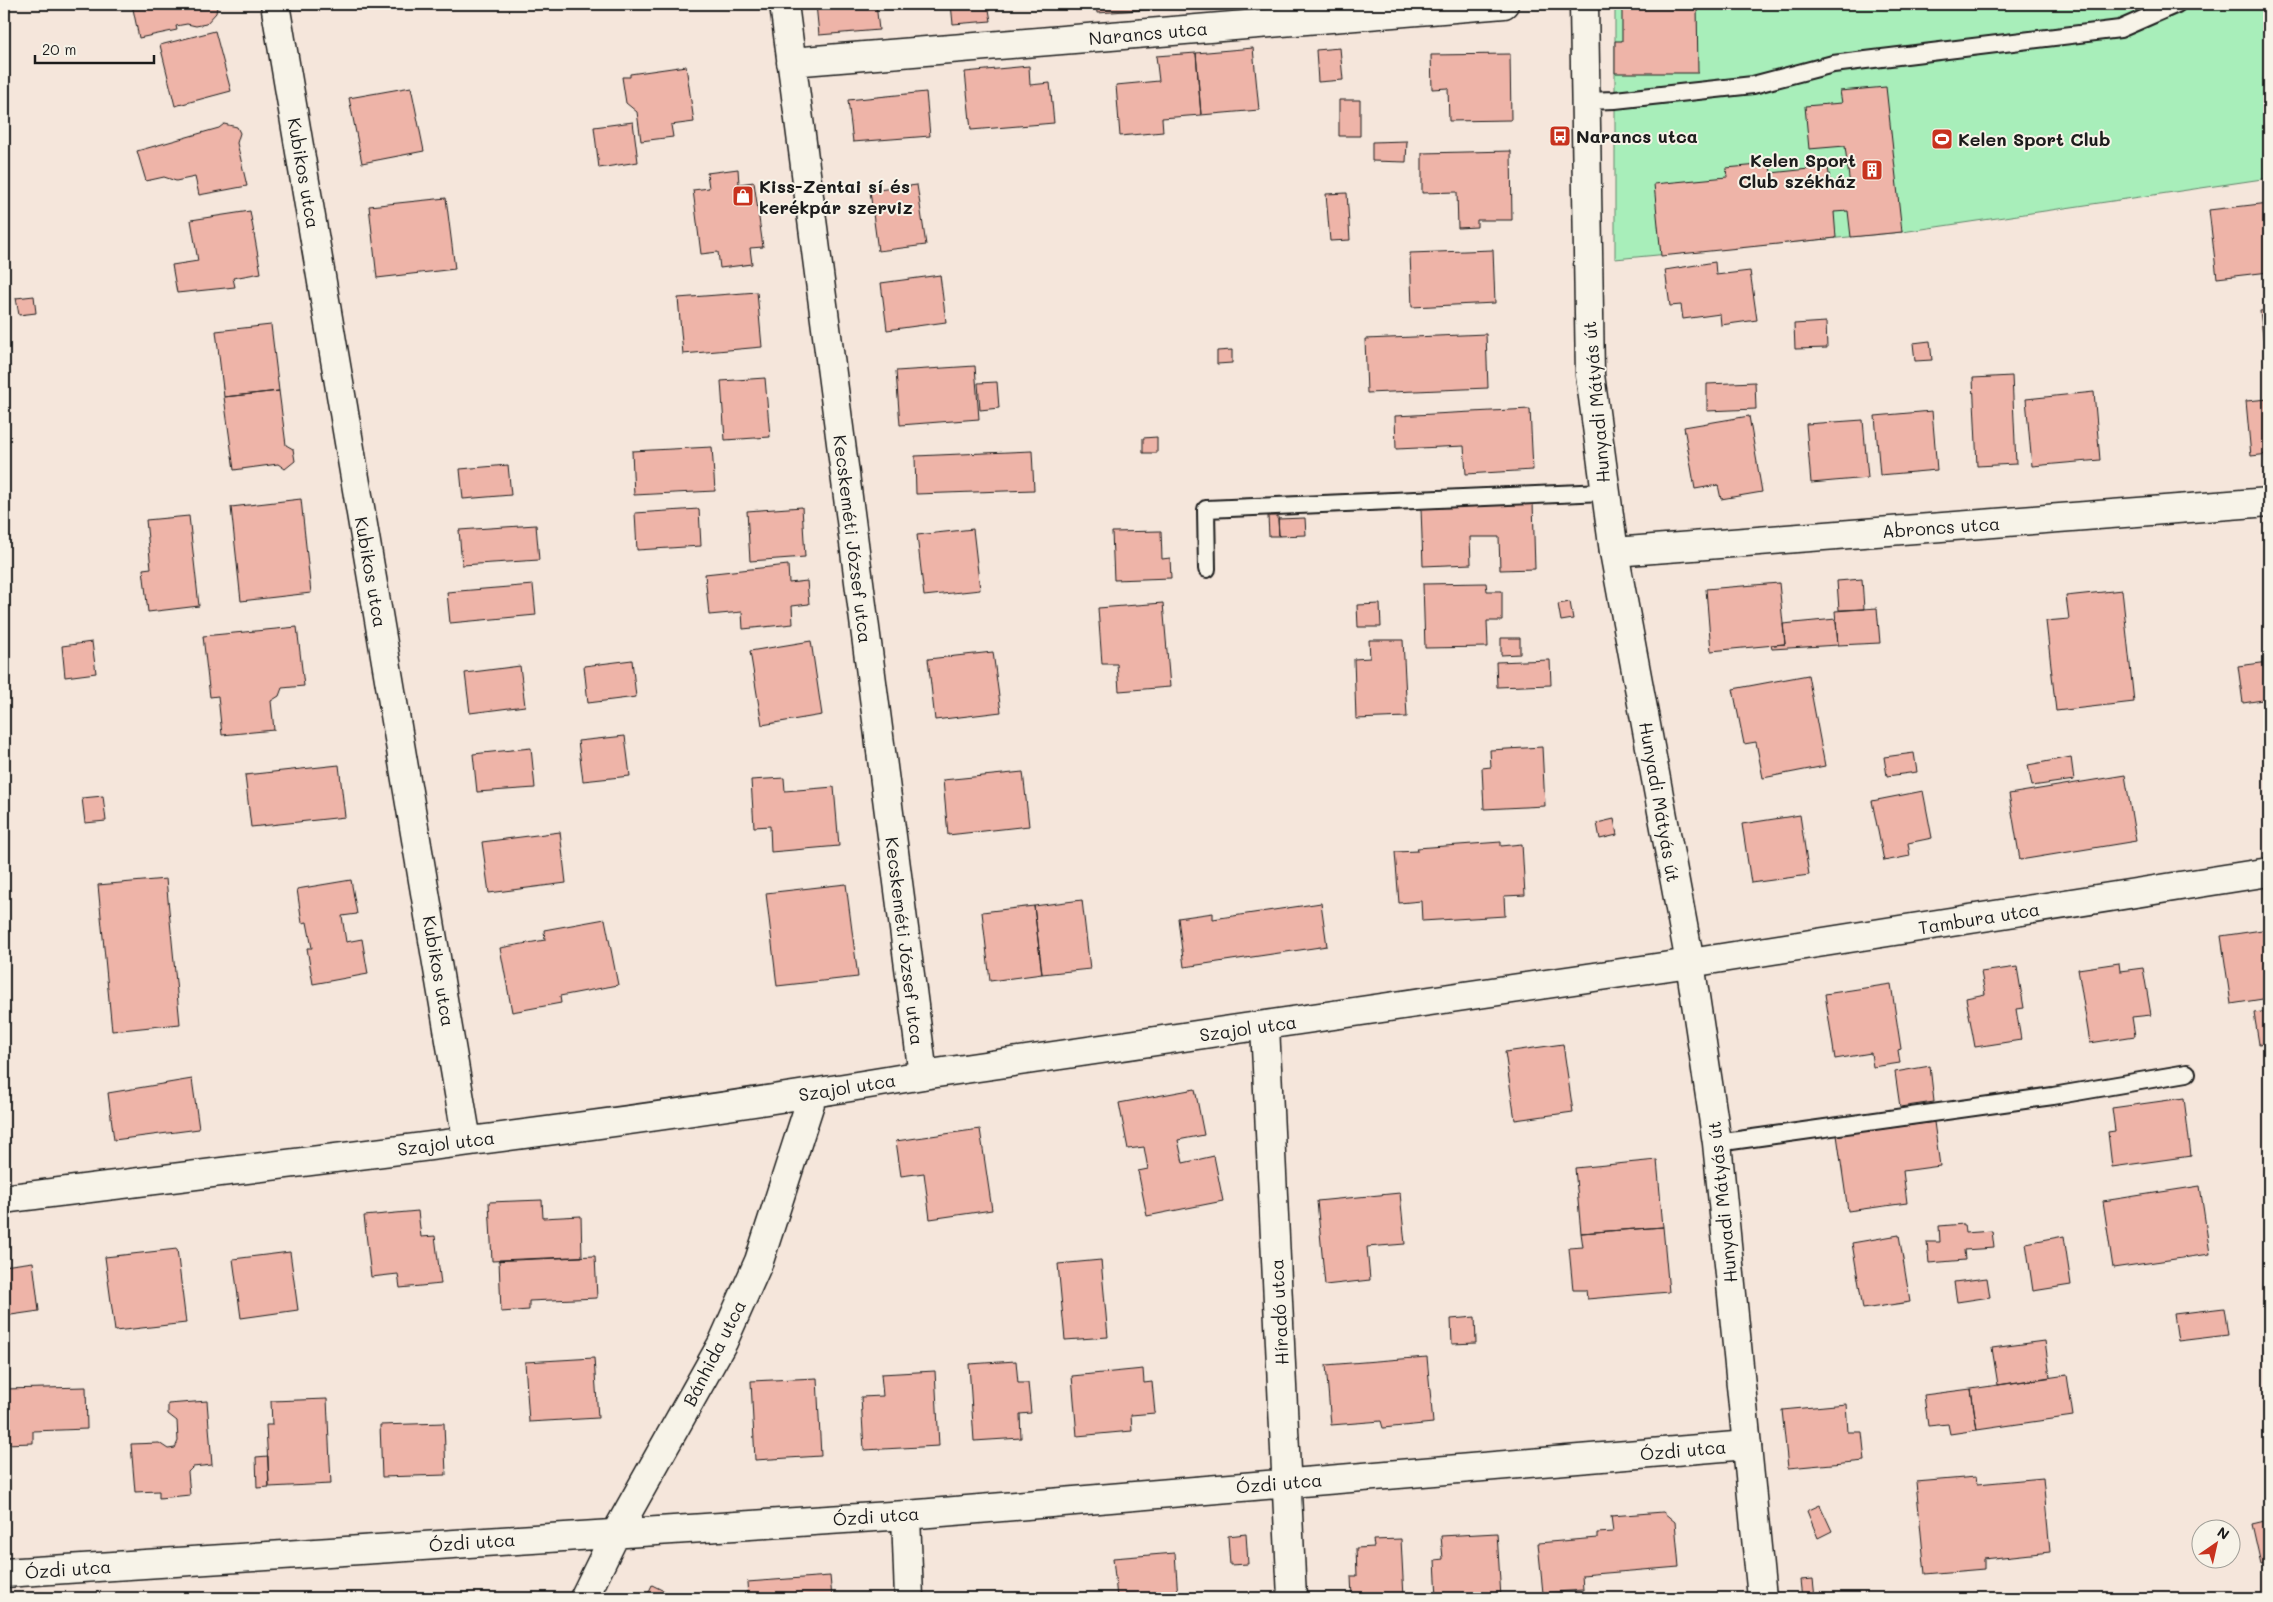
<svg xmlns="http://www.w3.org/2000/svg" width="2273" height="1602" viewBox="0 0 2273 1602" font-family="Mali,sans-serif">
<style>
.green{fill:#a8eeba;stroke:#62856b}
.building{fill:#eeb4a8;stroke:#1c1c1c}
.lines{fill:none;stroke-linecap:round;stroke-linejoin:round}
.service-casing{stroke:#1c1c1c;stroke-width:20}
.minor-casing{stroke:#1c1c1c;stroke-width:31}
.tertiary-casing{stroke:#1c1c1c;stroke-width:31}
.service{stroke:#f7f3e8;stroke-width:16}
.minor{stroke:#f7f3e8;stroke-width:28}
.tertiary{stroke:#f7f3e8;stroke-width:28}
.labels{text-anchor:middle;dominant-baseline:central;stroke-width:4;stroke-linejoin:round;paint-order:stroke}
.street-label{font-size:18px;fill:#1c1c1c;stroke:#f7f3e8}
.poi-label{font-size:18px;font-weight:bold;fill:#1c1c1c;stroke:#f7f3e8;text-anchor:start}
</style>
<rect width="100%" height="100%" fill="#f5e6db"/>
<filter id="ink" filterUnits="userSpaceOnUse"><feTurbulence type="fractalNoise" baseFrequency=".02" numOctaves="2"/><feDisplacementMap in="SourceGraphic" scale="10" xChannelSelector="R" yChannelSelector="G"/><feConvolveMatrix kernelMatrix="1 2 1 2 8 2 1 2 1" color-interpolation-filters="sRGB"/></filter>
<g filter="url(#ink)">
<path class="green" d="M1615,4H2269V178L1902,232L1615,259Z"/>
<path class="building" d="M132,4H217V7L216,13L206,24L196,26L187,24L176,26L177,30L139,38Z
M816,4H876L879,30L819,35Z
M951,4H988L991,21L953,24Z
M1096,4H1155V9L1097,13Z
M1155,4H1214L1155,9Z
M1622,4H1697L1698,73H1615V41H1622Z
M215,31L231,91L175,106L160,45Z
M1253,48L1259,110L1201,115L1196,53Z
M1340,48L1343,80L1318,82L1316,50Z
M1196,53L1201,115L1162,118L1163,132L1120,136L1116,85L1159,81L1156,56Z
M1510,54L1511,120L1449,121L1448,88L1432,89L1431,55Z
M686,66L694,122L671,125L673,137L641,141L637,112L626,103L622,77H630V74Z
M1029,66L1030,85L1050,83L1054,123L971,130L965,72Z
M411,87L424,151L362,163L349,98Z
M1886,87L1902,232L1851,237L1848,211L1834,212L1836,238L1661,256L1654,184L1727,177L1726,168L1770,164L1771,173L1828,167L1831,188L1850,186L1845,146L1809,149L1805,106L1842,103L1840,91Z
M926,92L930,136L853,142L848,100Z
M1339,100H1360V136H1339Z
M633,122L638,162L599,168L594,127Z
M224,124L237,127L240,133L237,143L247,186L199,195L195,177L176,181L164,177L146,181L137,151L219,128Z
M1407,141L1406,162L1372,161V142Z
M1511,151L1512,220H1477V227L1458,228L1457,192L1422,193V153Z
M738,169L739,184L754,182L763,247L750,248L752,264L720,268L718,252L701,254L693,190L709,188L707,173Z
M917,185L926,245L878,251L870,191Z
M1347,193L1350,240L1330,241L1326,194Z
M446,198L455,269L377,278L369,206Z
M2269,203V272L2217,278L2209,210Z
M250,211L261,273L233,278L235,287L177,293L172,265L198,261L191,220Z
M1493,250L1495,303L1412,307L1410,253Z
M1715,262L1716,275L1750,271L1757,320L1721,325L1720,314L1683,319L1681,305L1670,306L1665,270Z
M940,275L946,322L887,330L881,283Z
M757,292L762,347L683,354L678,298Z
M34,296L36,313L19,315L16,298Z
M2269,310V370H2267L2260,311Z
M1826,322L1827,348L1795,349L1794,324Z
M271,325L279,391L224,397L216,331Z
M1486,334L1488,388L1367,393L1365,339Z
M1930,341L1932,360L1915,361L1913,343Z
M1232,350V363L1217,364V351Z
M975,366L979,419L900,425L896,371Z
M2012,376L2016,464L1977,466L1973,378Z
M765,378L770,437L725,440L721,381Z
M997,382L999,408L980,410L978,383Z
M1755,382L1756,409L1707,411V384Z
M279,391L286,445L293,449L295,461L285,469L278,464L234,470L224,397Z
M2094,392L2100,460L2032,466L2026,399Z
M2269,399V454L2251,456L2246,401Z
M1530,409L1533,470L1466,474L1464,446L1396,449L1395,416Z
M1932,411L1937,470L1880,475L1875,416Z
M1749,416L1762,492L1721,499L1718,485L1695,489L1684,427Z
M1863,420L1868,478L1811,483L1806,424Z
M1157,437V453H1143V438Z
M712,447L715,491L634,495L632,451Z
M1032,451L1034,490L916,494L915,456Z
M508,465L511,495L463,499L460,469Z
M301,499L311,593L241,601L231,507Z
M1533,502L1535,569L1500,570L1499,537H1470L1471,564L1423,566L1421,508Z
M802,507L805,557L750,561L747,511Z
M699,509L701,546L637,550L635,513Z
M189,516L199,606L148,612L143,569L151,568L146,520Z
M1268,516H1278L1279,536H1269Z
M1305,518L1306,535L1279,536L1278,519Z
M536,525L539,560L462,565L459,530Z
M973,529L980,590L924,596L917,535Z
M1161,531L1162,559L1170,558L1171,578L1114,580L1112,532Z
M788,565L789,583L807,581L809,604L792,606L793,624L743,629L742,612L709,615L705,574Z
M1862,579L1864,609L1839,610L1837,581Z
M1486,583L1487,591H1502V621H1487L1488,647L1425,648L1423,584Z
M1779,583L1785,644L1711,651L1706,589Z
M533,585L536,615L450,623L447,592Z
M2122,590L2134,702L2056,711L2046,621L2069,619L2066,596Z
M1570,602L1573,619L1561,621L1558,604Z
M1163,603L1170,687L1119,691L1117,664H1102L1098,608Z
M1380,604L1381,627H1358L1357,605Z
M1877,608L1880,643L1838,645L1835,611Z
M1836,619L1838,645L1772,649L1771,645L1785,644L1783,624Z
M297,627L304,686L282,688L279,696L271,701L274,730L222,735L218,696L210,697L203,636Z
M1501,638H1520V654L1501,655Z
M1369,640H1403L1407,717L1356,719L1354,659L1370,658Z
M811,641L822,715L762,725L750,651Z
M92,642L96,673L65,677L62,646Z
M993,652L1001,712L935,720L928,659Z
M632,660L636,697L588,703L584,666Z
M1550,660L1551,685L1497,687L1496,662Z
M2269,662V699L2243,703L2238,666Z
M520,666L525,706L470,713L465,673Z
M1808,675L1825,766L1763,778L1756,742L1744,744L1733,689Z
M625,736L630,776L583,781L578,741Z
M1542,747L1545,806L1484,809L1482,768L1491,767L1490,750Z
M531,748L535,788L477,792L473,754Z
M1914,753L1917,772L1887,776L1884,757Z
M2071,757L2074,780L2032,786L2028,765Z
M339,765L345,817L251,827L245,775Z
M1023,772L1029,826L948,835L943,780Z
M2125,775L2136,841L2020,860L2009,794Z
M784,778L785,791L834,787L839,846L771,852L770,826L754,827L751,780Z
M1923,791L1932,838L1908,843L1910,856L1884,861L1872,801Z
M103,796L106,821L85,823L82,798Z
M1800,815L1809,875L1751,883L1742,824Z
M1614,819L1617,835L1600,839L1597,823Z
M560,832L566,883L489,893L482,842Z
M1501,842V846L1522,844L1525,895L1504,896L1505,916L1422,921L1421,901L1399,903L1395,852L1418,851L1417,848Z
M166,879L180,1024L112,1031L98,885Z
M351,880L357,914L342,916L346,942L362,939L368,974L313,984L307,948H312L307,922L302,923L297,889Z
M846,884L858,977L777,986L766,893Z
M1082,900L1090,969L1042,974L1034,906Z
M1321,903L1327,946L1184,967L1178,918L1213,913V919Z
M1034,906L1042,974L990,981L982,912Z
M605,919L618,985L560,996L561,1003L512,1012L500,948L545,940L544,930Z
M2269,929V998L2231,1004L2221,936Z
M2119,963L2120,971L2143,968L2151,1015L2132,1017L2135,1036L2090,1043L2078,969Z
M2017,967L2024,1008L2016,1009L2021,1040L1975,1047L1966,998L1985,994L1981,972Z
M1891,984L1901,1049L1898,1050L1900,1063L1873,1067L1871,1053L1835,1059L1825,994Z
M2269,1011V1042L2259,1044L2254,1013Z
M1563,1044L1573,1112L1515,1120L1505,1052Z
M1930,1066L1934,1102L1900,1107L1895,1072Z
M192,1079L199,1129L114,1140L108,1093Z
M1195,1089L1204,1135L1178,1140L1183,1163L1214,1156L1223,1201L1147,1216L1138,1171L1148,1169L1144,1147L1128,1149L1119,1103Z
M2184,1098L2191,1156L2112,1167L2108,1132L2115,1131L2112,1108Z
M1934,1122L1940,1166L1903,1171L1907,1203L1848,1211L1837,1135Z
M980,1129L992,1210L930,1219L924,1173L901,1176L896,1141Z
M1657,1160L1663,1227L1581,1233L1575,1168Z
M2200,1186L2210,1254L2113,1268L2103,1201Z
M1400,1193L1405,1244L1367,1247L1370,1280L1325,1285L1317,1201Z
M542,1200L543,1218L581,1216L582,1257L492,1261L489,1202Z
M418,1211L421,1237L435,1236L441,1284L400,1288L398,1274L371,1277L364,1216Z
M1964,1224L1965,1233L1992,1231L1994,1248L1964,1250L1965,1260L1929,1263L1927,1242H1940L1939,1226Z
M1663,1227L1669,1292L1587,1299L1586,1290H1573L1569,1248L1583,1247L1581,1233Z
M1899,1235L1910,1302L1863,1309L1852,1243Z
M2064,1236L2071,1285L2033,1291L2026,1243Z
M177,1249L186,1323L115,1331L105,1257Z
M290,1252L298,1310L241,1318L233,1259Z
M595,1256L597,1298L529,1301V1310L501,1312L499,1260Z
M1101,1260L1108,1337L1065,1340L1058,1264Z
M33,1262L39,1311L4,1316V1266Z
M1987,1278L1990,1297L1957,1302L1954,1282Z
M2224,1308L2228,1335L2178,1341L2174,1314Z
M1475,1317L1476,1343L1452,1344L1451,1319Z
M2045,1341L2050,1377L1998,1385L1992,1348Z
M1427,1357L1433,1423L1383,1428L1381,1421L1331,1425L1326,1365Z
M594,1358L598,1418L529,1422L525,1362Z
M1016,1361L1018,1383H1028L1031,1413L1020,1414L1021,1438L974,1441L969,1364Z
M1143,1369L1144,1383L1152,1382L1155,1413L1131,1415L1132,1431L1077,1436L1072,1376Z
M935,1371L939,1446L864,1450L861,1397L883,1396L881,1374Z
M2067,1375L2073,1416L1977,1430L1971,1389Z
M817,1378L821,1456L755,1460L751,1381Z
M86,1387L87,1429L33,1431V1443L4,1444V1389Z
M1971,1389L1977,1430L1950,1434L1948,1424L1928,1426L1924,1395Z
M327,1399L331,1484L269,1487L266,1425H272L271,1401Z
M207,1401L212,1465L193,1467L188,1472L190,1495L159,1498V1491L135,1492L131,1444L159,1443L168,1449L175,1448L178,1441L177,1421L168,1414V1404Z
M1846,1404L1848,1432H1862L1865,1461L1788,1468L1782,1410Z
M444,1423L446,1475L382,1477L380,1425Z
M268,1456L269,1487L257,1488L256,1457Z
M1976,1477L1977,1484L2043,1478L2050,1552L1984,1559V1569L1925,1574L1916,1482Z
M1820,1505L1832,1531L1818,1538L1807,1511Z
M1663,1512L1675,1522L1679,1567L1582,1575L1583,1590L1543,1593L1538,1543L1597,1538V1533L1613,1532L1611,1516Z
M2269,1520V1562L2261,1564L2252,1524Z
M1497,1533L1501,1598H1437L1435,1560L1443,1559L1441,1536Z
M1246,1534L1248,1564L1230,1565L1228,1536Z
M1401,1539L1404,1598H1352L1351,1576H1357L1356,1548L1374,1547L1373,1540Z
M1175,1553L1178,1598H1117L1113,1558Z
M830,1576L832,1598H748L747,1582Z
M1813,1579L1815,1598H1802L1800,1580Z
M652,1585L678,1598H646Z
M1679,1594V1598H1637Z
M2175,1594L2201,1598H2174Z"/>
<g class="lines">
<g class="service-casing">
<path id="service" d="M1585,101L1615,100L1753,85L1833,64L2120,29L2177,4
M1207,569L1206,509L1604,492
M1717,1143L2053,1096L2187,1073"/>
</g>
<g class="minor-casing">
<path id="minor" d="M275,4L467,1141
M784,4L923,1075
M791,62L1504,4
M1614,552L2269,502
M1265,1026L1292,1598
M4,1199C310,1160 618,1127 923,1075L1690,963L2269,872
M906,1515L909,1598
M4,1573L906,1515L1747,1445
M584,1598L616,1533L723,1342L759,1261L813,1094"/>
</g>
<g class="tertiary-casing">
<path id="tertiary" d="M1584,4L1590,375L1614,552L1690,963L1717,1143L1762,1598"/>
</g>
<use href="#service" class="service"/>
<use href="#minor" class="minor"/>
<use href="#tertiary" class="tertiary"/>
</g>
</g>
<defs>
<g id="bus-square" transform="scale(1.125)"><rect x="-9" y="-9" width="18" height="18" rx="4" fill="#c8321e" stroke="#f7f3e8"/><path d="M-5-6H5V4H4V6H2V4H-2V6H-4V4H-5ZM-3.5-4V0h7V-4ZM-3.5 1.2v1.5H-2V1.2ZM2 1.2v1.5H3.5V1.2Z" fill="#fff"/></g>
<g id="stadium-square" transform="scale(1.125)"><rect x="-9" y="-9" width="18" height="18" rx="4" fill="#c8321e" stroke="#f7f3e8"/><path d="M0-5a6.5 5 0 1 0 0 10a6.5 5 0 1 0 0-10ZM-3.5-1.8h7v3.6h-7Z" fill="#fff"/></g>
<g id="building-square" transform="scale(1.125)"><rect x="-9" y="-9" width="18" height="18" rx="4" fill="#c8321e" stroke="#f7f3e8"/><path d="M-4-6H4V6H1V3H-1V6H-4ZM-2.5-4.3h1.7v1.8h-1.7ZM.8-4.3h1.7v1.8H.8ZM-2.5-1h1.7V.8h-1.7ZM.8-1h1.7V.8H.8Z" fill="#fff"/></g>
<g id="shop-square" transform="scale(1.125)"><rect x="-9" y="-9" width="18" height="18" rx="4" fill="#c8321e" stroke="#f7f3e8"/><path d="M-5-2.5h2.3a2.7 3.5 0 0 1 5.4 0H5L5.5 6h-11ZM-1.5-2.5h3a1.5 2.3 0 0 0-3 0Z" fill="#fff"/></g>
</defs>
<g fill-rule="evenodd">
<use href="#bus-square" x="1560" y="136"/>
<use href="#stadium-square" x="1942" y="139"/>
<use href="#building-square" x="1872" y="170"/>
<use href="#shop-square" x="743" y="196"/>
</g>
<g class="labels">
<g class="street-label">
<text transform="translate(1148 33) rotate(-5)">Narancs utca</text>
<text transform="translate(304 173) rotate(80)">Kubikos utca</text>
<text transform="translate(1596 402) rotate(-95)">Hunyadi Mátyás út</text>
<text transform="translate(1941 527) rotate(-4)">Abroncs utca</text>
<text transform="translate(853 539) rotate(83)">Kecskeméti József utca</text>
<text transform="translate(371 572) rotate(80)">Kubikos utca</text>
<text transform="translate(1660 802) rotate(80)">Hunyadi Mátyás út</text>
<text transform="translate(1979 918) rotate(-9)">Tambura utca</text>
<text transform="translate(905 941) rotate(83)">Kecskeméti József utca</text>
<text transform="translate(439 971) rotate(80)">Kubikos utca</text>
<text transform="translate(1248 1028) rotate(-8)">Szajol utca</text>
<text transform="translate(847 1087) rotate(-9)">Szajol utca</text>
<text transform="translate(446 1143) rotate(-7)">Szajol utca</text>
<text transform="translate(1722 1202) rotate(-96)">Hunyadi Mátyás út</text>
<text transform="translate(1279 1312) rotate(-93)">Híradó utca</text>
<text transform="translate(714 1353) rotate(-63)">Bánhida utca</text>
<text transform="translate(1683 1450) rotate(-5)">Ózdi utca</text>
<text transform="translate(1279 1483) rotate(-5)">Ózdi utca</text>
<text transform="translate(876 1516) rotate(-4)">Ózdi utca</text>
<text transform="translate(472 1542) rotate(-4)">Ózdi utca</text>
<text transform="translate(68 1569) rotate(-4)">Ózdi utca</text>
</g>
<g class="poi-label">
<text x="1576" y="136">Narancs utca</text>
<text x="1958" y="139">Kelen Sport Club</text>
<text x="1856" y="160" text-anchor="end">Kelen Sport<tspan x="1856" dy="21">Club székház</tspan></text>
<text x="759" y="186">Kiss-Zentai sí és<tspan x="759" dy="21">kerékpár szerviz</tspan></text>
</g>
</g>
<rect width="2273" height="1602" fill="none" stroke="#f7f3e8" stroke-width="20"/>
<rect x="10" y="10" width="2253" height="1582" fill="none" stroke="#1c1c1c" stroke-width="2" filter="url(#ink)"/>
<g transform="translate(2216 1544) rotate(34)"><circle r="24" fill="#f7f3e8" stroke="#9f9d96"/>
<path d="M0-4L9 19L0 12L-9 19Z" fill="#c8321e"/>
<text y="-8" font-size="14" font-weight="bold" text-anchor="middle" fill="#1c1c1c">N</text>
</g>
<path d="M35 55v8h119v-8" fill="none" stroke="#1c1c1c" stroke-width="2.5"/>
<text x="42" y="55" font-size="15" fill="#1c1c1c" stroke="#f7f3e8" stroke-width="4" paint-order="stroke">20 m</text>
</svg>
